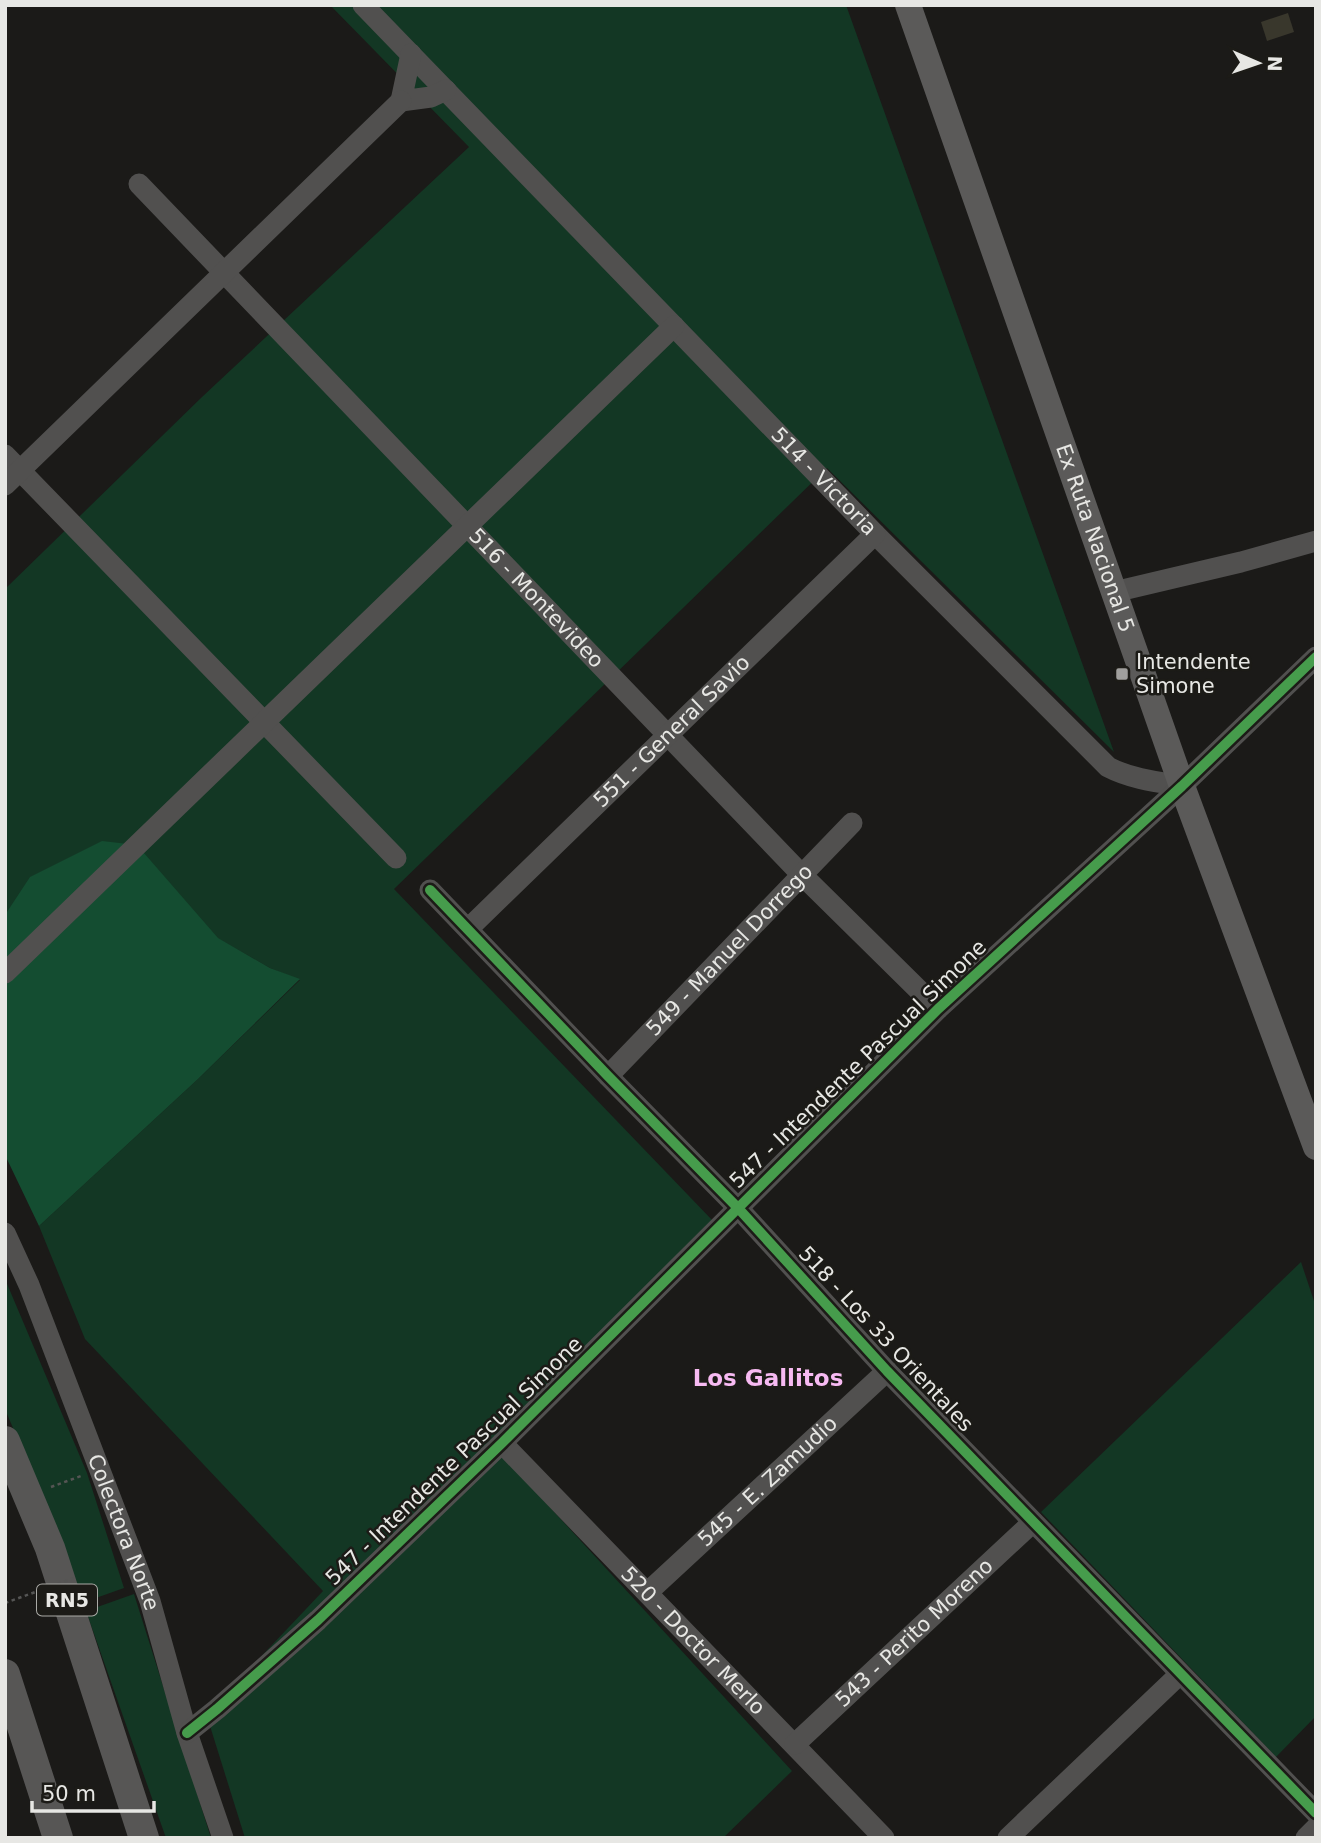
<svg xmlns="http://www.w3.org/2000/svg" width="1321" height="1843" viewBox="0 0 1321 1843" font-family="'DejaVu Sans',sans-serif">
<style>
.green{fill:#133724}
.forest{fill:#144d31}
.building{fill:#39372c}
.lines{fill:none;stroke-linecap:round;stroke-linejoin:round}
.path{stroke:#555554;stroke-width:2.5;stroke-dasharray:3.5 3.5;stroke-linecap:butt}
.minor{stroke:#51504f;stroke-width:21}
.major{stroke:#5b5a59;stroke-width:26}
.highway{stroke:#575655;stroke-width:30}
.path-bridge{stroke:#555554;stroke-width:2.5;stroke-dasharray:3.5 3.5;stroke-linecap:butt}
.cycleway-casing{stroke:#1c1b17;stroke-width:15}
.cycleway{stroke:#469c4c;stroke-width:10}
.poi-dot{fill:#a09f9d;stroke:#1c1b17;stroke-width:2.5}
.labels{text-anchor:middle;dominant-baseline:central;stroke-width:5;stroke-linejoin:round;paint-order:stroke}
.shield{fill:#1c1b17;stroke:#aaaaa6;stroke-width:2}
.shield-label{font-size:19px;font-weight:bold;fill:#e7e7e4}
.street-label{font-size:21px;fill:#e7e7e4;stroke:#1c1b17}
.poi-label{font-size:21px;fill:#e7e7e4;stroke:#1c1b17;text-anchor:start}
.neighbourhood-label{font-size:23px;font-weight:bold;fill:#f7baf2;stroke:#1c1b17}
</style>
<rect width="100%" height="100%" fill="#1b1a18"/>
<path class="green" d="M330,5H846L1114,752L827,468L394,889L713,1221L490,1442L792,1771L723,1838H245L210,1726L222,1698L323,1591L85,1339L39,1226L198,1079L300,980L270,968L217,938L136,845L5,915V589L202,397L469,147Z
M1301,1262L1316,1307V1716L1276,1757L1041,1512Z
M5,1279L87,1473L124,1588L79,1604L36,1483L5,1409Z
M134,1594L211,1838H166L86,1611Z"/>
<path class="forest" d="M102,841L137,845L218,938L270,968L300,979L198,1079L39,1226L5,1155V915L30,877Z"/>
<path class="building" d="M1288,13L1294,32L1267,41L1261,22Z"/>
<g class="lines">
<path class="path" d="M51,1487L81,1476"/>
<g class="minor">
<path id="s1" d="M363,5L875,534L1108,767C1131,779 1157,782 1182,786"/>
<path d="M411,54L401,101L431,97L446,90"/>
<path id="s2" d="M139,184L801,874L938,1009"/>
<path d="M5,455L396,858"/>
<path d="M5,485L401,101"/>
<path d="M1114,592L1241,562L1316,541"/>
<path d="M430,890L608,1076L738,1208L887,1371L1316,1813"/>
<path id="s3" d="M468,929L875,534"/>
<path d="M5,973L674,326"/>
<path id="s4" d="M608,1076L852,823"/>
<path id="s5" d="M5,1233L29,1285L150,1601L187,1733L223,1838"/>
<path id="s6" d="M502,1443L884,1838"/>
<path id="s7" d="M648,1592L887,1371"/>
<path d="M187,1733L217,1709L318,1620L502,1443L938,1009L1182,786L1316,657"/>
<path id="s8" d="M795,1744L1033,1522"/>
<path d="M1008,1838L1180,1674"/>
<path d="M1306,1838L1316,1828"/>
</g>
<path class="major" id="s9" d="M908,5L1182,786L1316,1147"/>
<path class="highway" d="M5,1441L50,1548L144,1838
M5,1674L58,1838"/>
<path class="path-bridge" d="M5,1603L74,1578"/>
<g class="cycleway-casing">
<path id="cycleway" d="M430,890L608,1076L738,1208L887,1371L1316,1813
M187,1733L217,1709L318,1620L502,1443L938,1009L1182,786L1316,657"/>
</g>
<use href="#cycleway" class="cycleway"/>
</g>
<rect class="poi-dot" x="1115" y="667" width="14" height="14" rx="3.5"/>
<g class="labels">
<rect class="shield" x="37" y="1584.5" width="60" height="31" rx="5"/>
<g class="shield-label">
<text x="67" y="1600">RN5</text>
</g>
<g class="street-label">
<text stroke="none"><textPath href="#s1" startOffset="663">514 - Victoria</textPath></text>
<text stroke="none"><textPath href="#s9" startOffset="565">Ex Ruta Nacional 5</textPath></text>
<text stroke="none"><textPath href="#s2" startOffset="574">516 - Montevideo</textPath></text>
<text stroke="none"><textPath href="#s3" startOffset="284">551 - General Savio</textPath></text>
<text stroke="none"><textPath href="#s4" startOffset="175">549 - Manuel Dorrego</textPath></text>
<text transform="translate(858 1064) rotate(-44)">547 - Intendente Pascual Simone</text>
<text transform="translate(886 1339) rotate(47)">518 - Los 33 Orientales</text>
<text transform="translate(454 1461) rotate(-44)">547 - Intendente Pascual Simone</text>
<text stroke="none"><textPath href="#s7" startOffset="163">545 - E. Zamudio</textPath></text>
<text stroke="none"><textPath href="#s5" startOffset="322">Colectora Norte</textPath></text>
<text stroke="none"><textPath href="#s8" startOffset="163">543 - Perito Moreno</textPath></text>
<text stroke="none"><textPath href="#s6" startOffset="275">520 - Doctor Merlo</textPath></text>
</g>
<g class="poi-label">
<text x="1136" y="662">Intendente<tspan x="1136" dy="24">Simone</tspan></text>
</g>
<g class="neighbourhood-label">
<text x="768" y="1378">Los Gallitos</text>
</g>
</g>
<rect width="1321" height="1843" fill="none" stroke="#e7e7e4" stroke-width="14"/>
<g transform="translate(1258 63) rotate(92)" stroke="#1c1b17" stroke-width="5" paint-order="stroke">
<path d="M0-5L12 26L0 18L-12 26Z" fill="#e7e7e4"/>
<text y="-10" font-size="19" font-weight="bold" text-anchor="middle" fill="#e7e7e4">N</text>
</g>
<path d="M32 1801v10h122v-10" fill="none" stroke="#e7e7e4" stroke-width="3.5"/>
<text x="42" y="1801" font-size="21" fill="#e7e7e4" stroke="#1c1b17" stroke-width="5" paint-order="stroke">50 m</text>
</svg>
